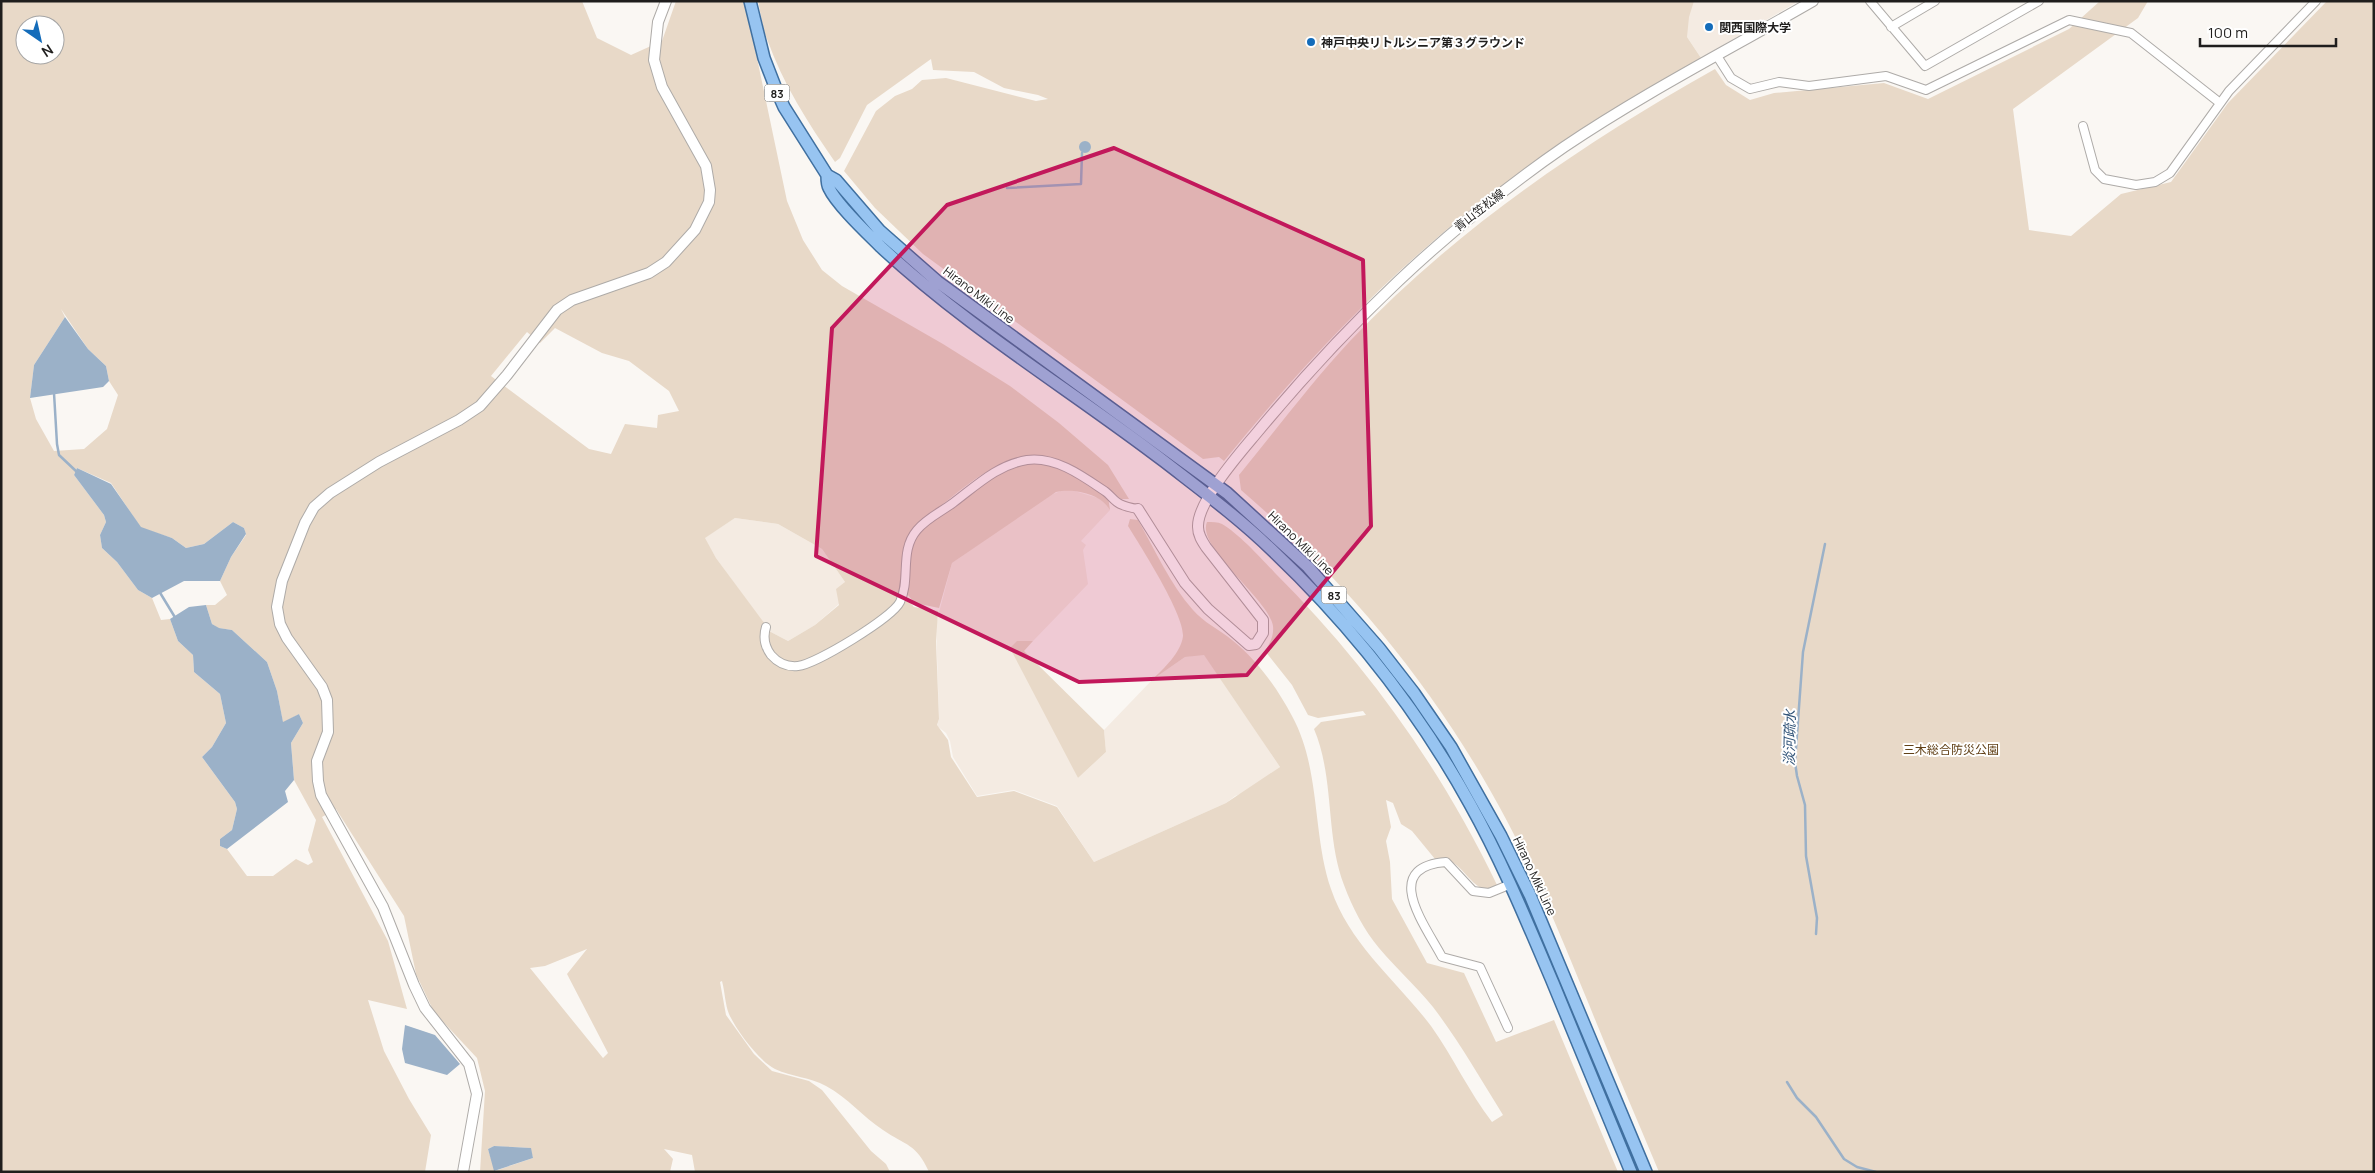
<svg xmlns="http://www.w3.org/2000/svg" width="2375" height="1173" viewBox="0 0 2375 1173" font-family="Manrope,'Noto Sans JP',sans-serif">
<style>
.built{fill:#f4ebe2}
.green{fill:#e8d9c8;fill-rule:evenodd}
.water{fill:#9bb1c8}
.lines{fill:none;stroke-linecap:round;stroke-linejoin:round}
.stream{stroke:#9bb1c8;stroke-width:2.5}
.street-casing{stroke:#aeaba8;stroke-width:10}
.secondary-casing{stroke:#aeaba8;stroke-width:12}
.primary-casing{stroke:#4070a0;stroke-width:14}
.street{stroke:#fff;stroke-width:8}
.secondary{stroke:#fff;stroke-width:10}
.primary{stroke:#97c4f1;stroke-width:11}
.marked{fill:#c2185b;fill-opacity:0.2;stroke:#c2185b;stroke-width:4;stroke-linejoin:round}
.poi-dot{fill:#146cba;stroke:#fff;stroke-width:2}
.labels{text-anchor:middle;dominant-baseline:central;stroke-width:4;stroke-linejoin:round;paint-order:stroke}
.shield{fill:#fff;stroke:#626261;stroke-width:1}
.shield-label{font-size:11px;font-weight:bold;fill:#1f1e1d}
.poi-label{font-size:12px;font-weight:bold;fill:#1f1e1d;stroke:#fff;text-anchor:start}
.street-label{font-size:12px;fill:#1f1e1d;stroke:#fff}
.park-label{font-size:12px;fill:#614017;stroke:#fff}
.water-label{font-size:14px;font-style:italic;fill:#335579;stroke:#fff}
</style>
<rect width="100%" height="100%" fill="#faf7f3"/>
<path class="built" d="M1603,1H1799L1701,58L1687,37Z
M1063,490H1071L1098,498L1106,503L1110,510L1081,541L1086,545L1083,550L1088,584L1033,641H1017L1078,778L1106,752L1104,730L1152,680L1185,657L1204,654L1280,767L1248,791L1235,796L1226,803L1094,862L1057,806L1014,790L977,796L953,757L950,741L946,733L937,726L939,719L936,624L952,563L1046,497Z
M735,518L778,524L822,549L845,582L839,604L815,625L788,641L769,631L716,558L704,538Z"/>
<path class="green" d="M1,1H582L597,38L631,55L662,41L676,1H745L787,201L803,240L822,270L842,286L943,344L1010,386L1059,423L1108,465L1129,499H1121C1101,484 1075,464 1050,458C1002,446 958,494 923,520C893,549 911,571 897,602C889,617 818,658 800,663C796,664 790,663 785,662C771,657 768,644 769,631L788,641L815,625L839,605L836,589L845,582L822,549L778,524L735,518L705,538L716,558L765,624L761,632C766,656 778,676 807,666C837,651 892,630 905,597L914,607L938,611L936,641L939,719L937,725L948,740L951,757L977,797L1014,791L1057,807L1094,862L1226,803L1280,767L1204,655L1185,657L1152,680C1164,668 1181,653 1183,636C1184,614 1141,547 1128,526L1130,519L1138,520C1155,550 1170,584 1193,610C1203,622 1220,630 1232,640C1258,661 1277,688 1292,716C1321,769 1312,834 1331,889C1350,945 1397,981 1431,1026C1453,1057 1469,1092 1492,1122L1503,1115C1480,1078 1459,1041 1433,1007C1416,986 1396,968 1379,948C1364,930 1352,907 1344,885C1325,835 1335,779 1314,729L1321,722L1366,715L1363,711L1318,718L1308,715L1292,685L1265,651C1270,643 1274,636 1273,626C1269,599 1196,548 1207,522C1212,522 1218,522 1222,524C1238,533 1262,559 1275,573C1366,664 1441,768 1497,885L1489,888H1481C1465,879 1457,855 1435,859L1412,831L1401,824L1393,803L1386,800L1391,827L1386,841L1390,862L1392,899L1427,963L1464,973L1496,1042L1554,1020L1618,1172H929C916,1143 906,1146 883,1130C863,1117 847,1097 826,1086C810,1077 792,1077 775,1069C760,1062 736,1030 729,1014C725,1004 725,992 722,981L720,982L726,1015L754,1054L772,1071L809,1081L822,1090L871,1151L886,1164L890,1172H695L692,1155L664,1149L673,1159L670,1172H480L485,1091L477,1058L434,1012L416,974L404,916L336,809L322,817L388,941L407,1009L368,1000L384,1051L409,1099L431,1135L425,1172H1ZM25,25H55V55H25ZM61,309L88,349L106,366L109,381L118,395L107,429L84,449L54,451L36,419L30,398L34,365L65,317ZM555,328L602,353L629,361L669,391L679,411L658,415L657,428L625,424L611,454L589,449L491,376L527,332L540,343ZM77,468L111,483L141,528L172,538L186,548L204,544L233,522L244,528L246,535L231,557L220,581L227,595L215,605H206L212,624L218,628L232,630L267,662L277,691L283,723L299,714L303,723L291,743L294,780L316,820L308,850L313,862L308,865L296,859L273,876H247L227,849L220,846V839L232,830L237,809L235,802L202,757L212,747L226,723L220,694L194,672L193,655L178,641L170,619L161,620L152,598L138,590L117,562L102,548L100,535L106,522L104,515L74,475ZM587,949L567,974L608,1053L603,1058L530,968L545,966ZM494,1146L530,1148L533,1158L495,1171L488,1149Z
M758,1H1694L1689,17L1687,37L1701,58C1636,95 1572,133 1512,178C1403,258 1309,356 1224,461L1219,457L1203,459L923,254L875,208L844,171L876,111L895,96L912,89L922,80L946,78L1036,101L1048,99L1038,95L1004,88L974,72L933,70L931,59L867,105L840,158L835,162C808,123 783,84 767,39C762,27 761,14 758,1Z
M2100,1H2148L2138,18L2013,109L2029,230L2071,236L2121,194L2171,182L2228,103L2327,1H2374V1172H1659C1636,1117 1612,1062 1590,1007C1564,944 1539,881 1507,821C1440,694 1349,583 1241,490L1239,475C1276,430 1311,383 1350,341C1456,229 1582,144 1715,69L1726,85L1750,100L1774,93L1884,83L1928,99L2069,29Z
M1036,463C1063,467 1085,482 1108,497L1110,510C1101,494 1074,488 1056,492L952,563L939,608L915,603L906,593L910,553L913,542L925,527L994,476L1022,465Z
M1017,641H1033L1024,651L1104,730L1106,752L1078,778L1010,648Z"/>
<path class="water" d="M1079 147a6 6 0 1 1 12 0a6 6 0 1 1-12 0Z
M65,317L88,349L106,366L109,381L103,387L30,398L34,365Z
M77,468L111,484L141,527L172,538L186,548L204,544L233,522L244,528L246,534L231,557L220,581H184L152,598L138,590L117,562L102,548L100,535L106,522L104,515L74,475Z
M206,605L212,624L219,628L232,630L267,662L277,691L283,722L299,714L303,723L291,743L294,780L285,791L288,802L227,849L220,846V839L232,830L237,809L235,802L202,757L212,747L226,723L220,694L194,672L193,655L178,641L170,619L189,607Z
M405,1025L435,1035L460,1064L447,1075L405,1063L402,1049Z
M494,1146L531,1148L533,1158L494,1171L488,1149Z"/>
<g class="lines">
<path class="stream" d="M1007,188L1081,184L1082,153
M54,393L57,444L59,455L77,472
M159,591L176,619
M1816,934L1817,918L1806,856L1805,805L1797,776L1795,762L1803,652L1825,544
M1787,1082L1797,1098L1816,1117L1844,1159L1857,1167L1876,1172"/>
<g class="street-casing">
<path id="street" d="M1870,1L1925,66L2039,1
M1891,27L1935,1
M1717,56L1731,78L1750,89L1779,82L1809,86L1886,76L1926,90L2069,20L2131,33L2220,103
M2083,126L2095,170L2104,179L2136,185L2155,182L2170,173L2229,91L2316,1
M766,627C763,637 765,647 771,655C778,663 788,667 798,666C816,664 892,618 900,602C911,579 899,551 917,530C927,518 941,512 953,503C977,485 997,465 1027,460C1056,456 1084,477 1106,492C1111,496 1115,502 1120,504C1126,507 1132,508 1138,509
M1508,1028L1480,967L1442,957C1425,925 1380,867 1446,862L1473,891L1489,893L1511,884"/>
</g>
<g class="secondary-casing">
<path id="secondary" d="M1138,509L1185,583L1208,609L1249,645L1256,644L1263,633V620L1206,547C1202,541 1198,535 1198,527C1197,502 1239,454 1255,435C1347,324 1445,229 1564,147C1644,93 1730,49 1813,1
M463,1172L477,1094L469,1064L425,1008L414,985L383,907L321,795L318,781L317,761L328,732L327,700L322,687L287,638L280,624L277,607L282,581L305,523L314,507L330,493L379,462L459,420L480,406L507,375L557,310L572,300L649,273L666,262L695,230L709,202L710,190L706,166L662,87L654,60L658,22L666,1"/>
</g>
<g class="primary-casing">
<path id="primary" d="M750,1L764,58L776,89L784,107L827,175L836,180L880,231L938,282L1227,493L1308,567L1379,648L1414,693L1451,747L1501,836L1530,895L1646,1172
M827,175C827,179 827,185 829,188C837,205 867,233 881,247C968,328 1071,390 1165,462C1201,490 1239,518 1272,550C1349,623 1418,710 1470,804C1502,861 1527,922 1553,983C1579,1046 1605,1109 1631,1172"/>
</g>
<use href="#street" class="street"/>
<use href="#secondary" class="secondary"/>
<use href="#primary" class="primary"/>
</g>
<path class="marked" d="M1114,148L1363,260L1371,526L1247,675L1079,682L816,556L832,328L947,205Z"/>
<g class="poi-dot">
<circle cx="1709" cy="27" r="5"/>
<circle cx="1311" cy="42" r="5"/>
</g>
<g class="labels">
<g class="shield">
<rect x="764.5" y="84.5" width="25" height="17" rx="4"/>
<rect x="1321.5" y="586.5" width="25" height="17" rx="4"/>
</g>
<g class="shield-label">
<text x="777" y="93">83</text>
<text x="1334" y="595">83</text>
</g>
<g class="poi-label">
<text x="1719" y="27">関西国際大学</text>
<text x="1321" y="42">神戸中央リトルシニア第３グラウンド</text>
</g>
<g class="street-label">
<text transform="translate(1479 210) rotate(-38)">青山笠松線</text>
<text transform="translate(979 295) rotate(37)">Hirano Miki Line</text>
<text transform="translate(1301 543) rotate(44)">Hirano Miki Line</text>
<text transform="translate(1535 876) rotate(65)">Hirano Miki Line</text>
</g>
<g class="park-label">
<text x="1951" y="749">三木総合防災公園</text>
</g>
<g class="water-label">
<text transform="translate(1789 738) rotate(-89)">淡河疏水</text>
</g>
</g>
<rect width="2375" height="1173" fill="none" stroke="#1f1e1d" stroke-width="5"/>
<g transform="translate(40 40) rotate(146)"><circle r="24" fill="#ffffff" stroke="#a5a5a5"/>
<path d="M0-4L9 19L0 12L-9 19Z" fill="#146cba"/>
<text y="-8" font-size="14" font-weight="bold" text-anchor="middle" fill="#1f1e1d">N</text>
</g>
<path d="M2200 38v8h136v-8" fill="none" stroke="#1f1e1d" stroke-width="2.5"/>
<text x="2208" y="38" font-size="15" fill="#1f1e1d" stroke="#ffffff" stroke-width="4" paint-order="stroke">100 m</text>
</svg>
